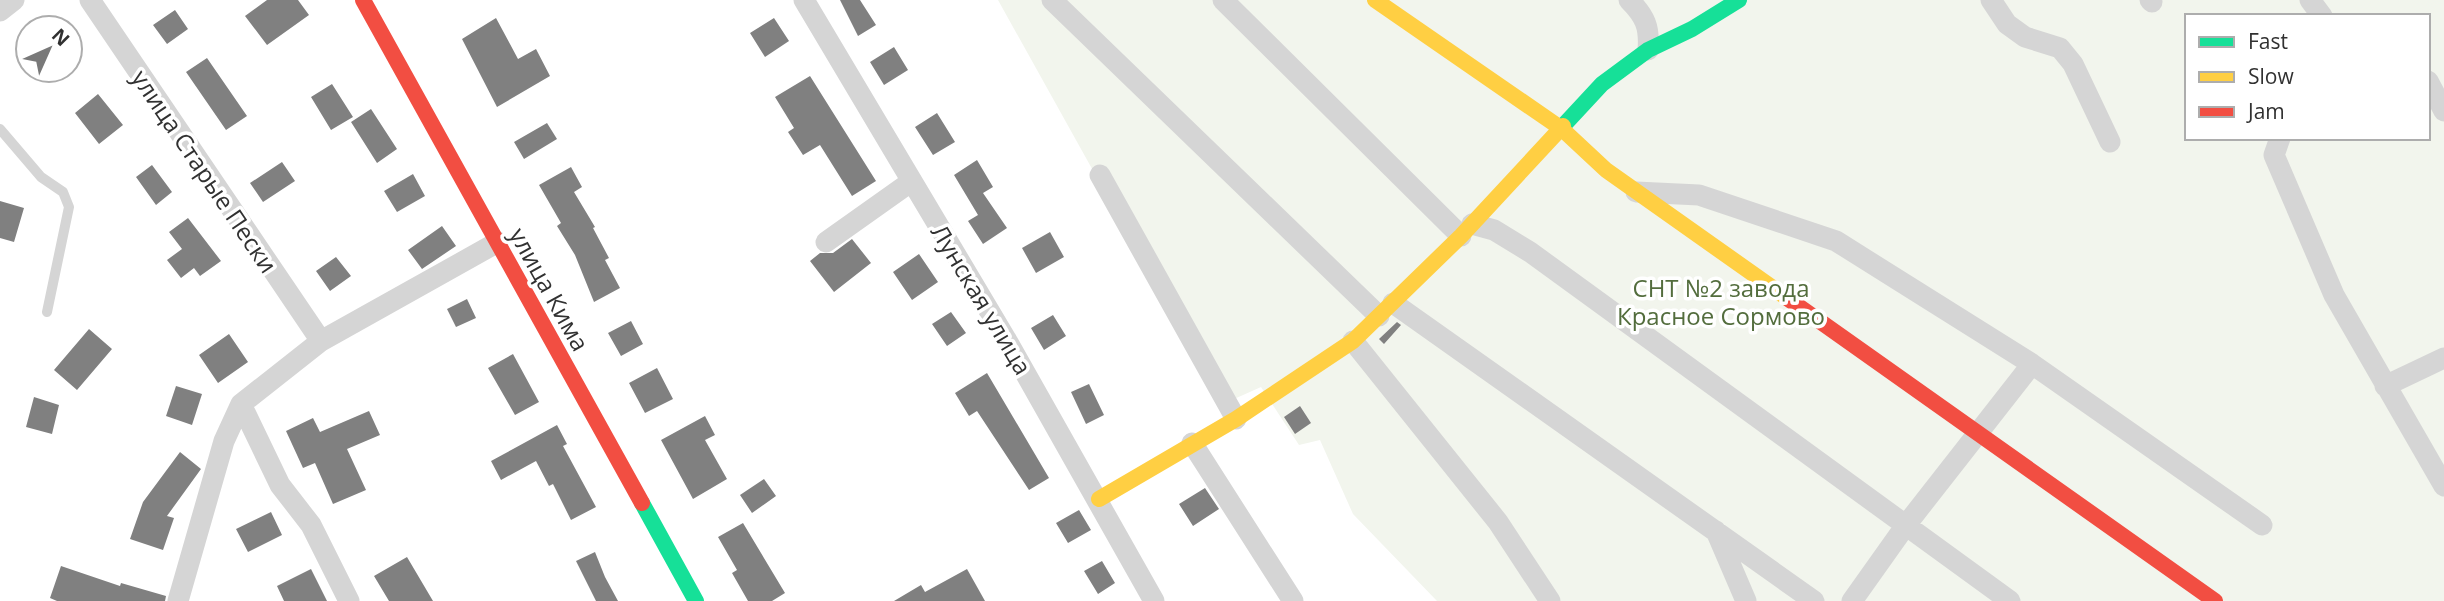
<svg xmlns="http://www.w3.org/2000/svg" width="2444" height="601" viewBox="0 0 2444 601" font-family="'Open Sans',sans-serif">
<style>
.green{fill:#f2f5ed;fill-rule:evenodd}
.building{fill:#808080}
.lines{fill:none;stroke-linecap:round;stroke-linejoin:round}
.lane{stroke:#d5d5d5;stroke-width:10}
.street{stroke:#d5d5d5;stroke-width:21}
.fast{stroke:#16e098;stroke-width:16}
.slow{stroke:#ffcf43;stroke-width:16}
.jam{stroke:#f24e42;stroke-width:16}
.labels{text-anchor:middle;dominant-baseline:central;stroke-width:7;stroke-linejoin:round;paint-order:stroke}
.street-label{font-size:24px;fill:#313131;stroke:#fff}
.park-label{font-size:24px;fill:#536d3d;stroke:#fff}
</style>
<rect width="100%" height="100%" fill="#fff"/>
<path class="green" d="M998,0H2444V601H1437L1353,514L1320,440L1299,445L1261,387L1223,404ZM2187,16H2428V138H2187Z"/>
<path class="building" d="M267,0H298L309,15L267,45L245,16Z
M840,0H860L876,25L858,36Z
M175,10L188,29L167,44L153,25Z
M496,18L518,59L536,49L550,76L497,107L462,39Z
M774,18L789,41L765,57L750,33Z
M894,47L908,70L884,85L870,62Z
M207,58L247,116L226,130L186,72Z
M810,76L876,181L852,196L820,145L803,155L788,132L794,128L775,97Z
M332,84L353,117L331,130L311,97Z
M98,94L123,125L99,144L75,113Z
M371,109L397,149L377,163L351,122Z
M937,113L955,142L933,155L915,127Z
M547,123L557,139L524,159L514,142Z
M977,160L993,187L983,193L1007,228L983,244L968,221L978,215L954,175Z
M282,162L295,181L263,202L250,183Z
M152,165L172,192L156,205L136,177Z
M571,167L582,187L574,192L595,227L593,228L609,258L605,260L620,288L594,302L575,255L557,226L561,223L539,185Z
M413,174L425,196L397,212L384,191Z
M0,201L24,208L14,242L0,238Z
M188,218L221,261L200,276L194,268L181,278L167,260L182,249L169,232Z
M442,226L456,246L422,269L408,250Z
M1050,232L1064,257L1036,273L1022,248Z
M852,239L871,263L834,292L810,261L820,253H833Z
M919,254L938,282L912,300L893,272Z
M336,257L351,276L330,291L316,271Z
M467,299L476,318L456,327L447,309Z
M951,312L966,333L947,346L932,324Z
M1053,315L1066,336L1044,350L1031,328Z
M631,321L643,344L621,356L608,333Z
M1397,322L1401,325L1384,344L1379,339Z
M89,329L112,349L77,390L54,370Z
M229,334L248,362L218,383L199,355Z
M513,354L539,402L515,415L488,368Z
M657,368L673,399L645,413L629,383Z
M987,373L1049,478L1029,490L977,411L969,416L955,393Z
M1089,384L1104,415L1086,424L1071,392Z
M176,386L202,394L192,425L166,416Z
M34,397L59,405L52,434L26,427Z
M1300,406L1311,423L1295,434L1284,417Z
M369,411L380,435L347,449L366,490L333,504L315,463L303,468L286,431L313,418L320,432Z
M705,416L715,435L705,440L727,479L693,499L661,440Z
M557,425L567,444L563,446L596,507L571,520L553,484L549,486L536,461L501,480L491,461Z
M180,452L201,469L167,516L174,518L163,550L130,539L143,502Z
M764,479L776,496L752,513L740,495Z
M1205,488L1219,509L1193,526L1179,504Z
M1079,510L1091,530L1068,543L1056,523Z
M271,512L282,535L248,552L236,529Z
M743,523L785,593L772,601H748L732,573L737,570L718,537Z
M595,552L605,577L618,601H596L576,561Z
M407,557L433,601H389L374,576Z
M1102,561L1115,583L1098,594L1084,571Z
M61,566L120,586L121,583L166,596L165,601H57L50,598Z
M311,569L327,601H284L277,586Z
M967,569L985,601H894L921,585L925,592Z"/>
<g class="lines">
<path class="lane" d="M0,129L41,177L63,192L69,207L47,312"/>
<path class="street" d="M90,0L321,341
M804,0L1006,339L1154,601
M1052,0L1379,316
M1223,0L1461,236
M1629,0C1645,16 1650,27 1648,50
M1991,0L2007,24L2025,37L2060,48L2073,64L2110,142
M2150,0L2152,2
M2310,0L2322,16
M0,11L14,0
M2428,81L2444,111
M2280,138L2274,155L2334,295L2444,486
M1100,175L1236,419
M1636,192L1699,195L1836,241L2032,364L2262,525
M1472,224L1494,230L1530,252L2010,601
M826,242L912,181
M1393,303L1814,601
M1353,341L1498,522L1550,601
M2385,386L2444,358
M241,404L280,485L311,525L349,601
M1192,443L1293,601
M1716,531L1746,601
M178,601L224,441L241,404L321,341L498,242
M1852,601L1906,525L2032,364"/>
<path class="fast" d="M1563,126L1602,84L1648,50L1692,29L1739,0
M642,503L696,601"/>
<path class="slow" d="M1375,0L1562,129L1606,170L1787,298
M1099,499L1236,419L1353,341L1461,236L1563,126"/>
<path class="jam" d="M363,0L642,503
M1787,298L2215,601"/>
</g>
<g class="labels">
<g class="street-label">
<text transform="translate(205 171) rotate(56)">улица Старые Пески</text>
<text transform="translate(550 289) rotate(61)">улица Кима</text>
<text transform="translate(982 299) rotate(59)">Лунская улица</text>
</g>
<g class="park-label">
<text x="1721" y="287">СНТ №2 завода<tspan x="1721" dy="28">Красное Сормово</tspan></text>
</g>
</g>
<rect x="2185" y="14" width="245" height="126" fill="#ffffff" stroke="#adadad" stroke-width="2"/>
<rect x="2199" y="37" width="35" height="10" fill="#16e098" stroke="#adadad" stroke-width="2"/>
<text x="2248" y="49" font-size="21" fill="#313131">Fast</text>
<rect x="2199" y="72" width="35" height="10" fill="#ffcf43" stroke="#adadad" stroke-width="2"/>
<text x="2248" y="84" font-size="21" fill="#313131">Slow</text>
<rect x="2199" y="107" width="35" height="10" fill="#f24e42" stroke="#adadad" stroke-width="2"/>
<text x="2248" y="119" font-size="21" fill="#313131">Jam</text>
<g transform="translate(49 49) rotate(45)"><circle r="33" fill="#ffffff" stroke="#adadad" stroke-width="2"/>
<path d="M0-5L12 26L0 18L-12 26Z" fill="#797979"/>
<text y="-10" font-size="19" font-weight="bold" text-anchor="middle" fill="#313131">N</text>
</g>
</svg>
